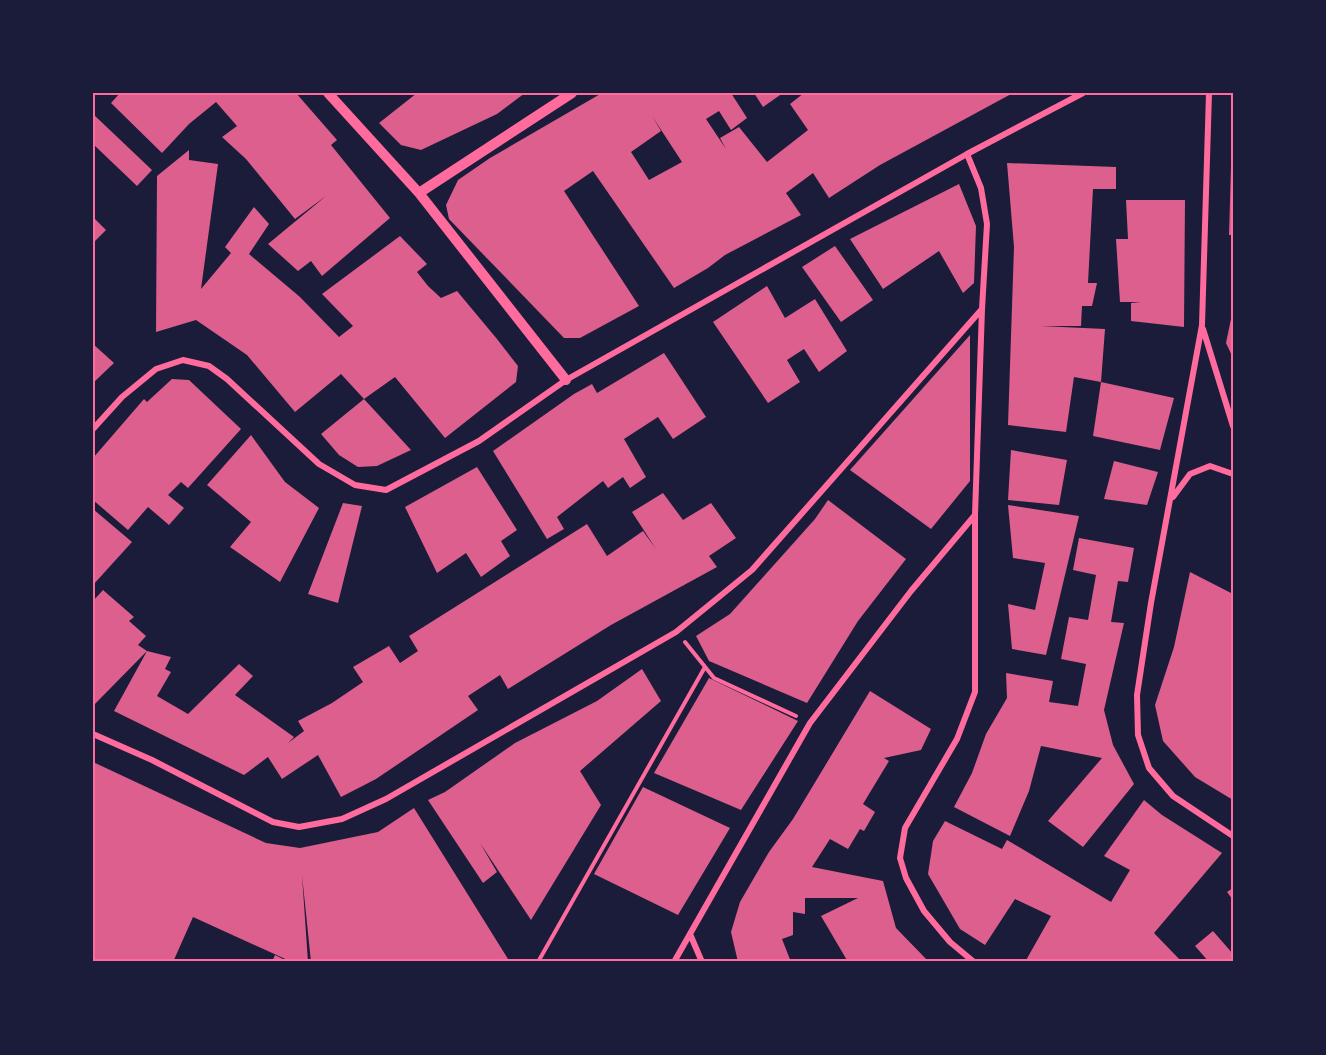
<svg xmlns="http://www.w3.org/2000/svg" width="1326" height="1055" viewBox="0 0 1326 1055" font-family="'Varela Round',sans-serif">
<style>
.building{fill:#dd5f8e;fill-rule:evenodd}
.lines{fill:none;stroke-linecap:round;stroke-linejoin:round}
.path{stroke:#ff6b9d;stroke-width:4}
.minor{stroke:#ff6b9d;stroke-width:6}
.tertiary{stroke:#ff6b9d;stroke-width:10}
.neatline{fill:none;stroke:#ff6b9d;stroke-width:2}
</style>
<rect width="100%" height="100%" fill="#1b1b3a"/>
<path class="building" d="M120,93H296L337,140L331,145L390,218L322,276L311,261L298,271L268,244L326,196L295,219L246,159L222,137L237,126L216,102L189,124L162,153L111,103Z
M417,93H525L497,114L421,150L401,145L379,123Z
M602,93H731L747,118L731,130L719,111L706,119L726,149L720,138L739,127L767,162L808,130L790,104L804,93H1013L880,165L829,198L813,173L786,193L801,215L725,255L708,268L674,288L593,171L564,191L639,306L580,338H564L449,219L446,205L458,180L490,158ZM652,116L682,162L649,180L631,152L661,131Z
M754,93H783L763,107Z
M93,114L152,170L137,186L93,144Z
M189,150V160L218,164L201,289L231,253L225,247L254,207L269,224L249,254L300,297L339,337L353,326L322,294L400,236L427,264L417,272L428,286L441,298L457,291L497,339L518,366L516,382L445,438L395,377L364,399L411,450L377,466L358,467L339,455L321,434L364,399L341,374L295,412L247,355L196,320L156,332L157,176Z
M1007,163L1116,167V189H1093L1088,283H1097L1092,306H1082L1081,326H1041L1105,329L1101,382L1074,377L1066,432L1008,425L1014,247Z
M1231,167H1233V235H1229Z
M959,184L976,226L974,283L963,293L939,251L883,289L850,239Z
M1126,200H1185L1184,327L1131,321V303L1141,302H1120L1116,239H1128Z
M93,217L106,230L93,243Z
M835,246L873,300L841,322L802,267Z
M767,286L785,318L815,299L847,351L819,372L804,349L787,360L800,382L768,403L713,322Z
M1232,314H1233V358L1226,343Z
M970,335V481L931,529L850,470Z
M93,344L114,363L93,383Z
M664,353L706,417L673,439L658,417L624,439L646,477L630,488L623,477L608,488L603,481L557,517L564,529L547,539L493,451L574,394L592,384L597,393Z
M172,379L189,380L241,429L188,488L181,482L168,495L184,508L169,525L148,507L128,530L93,500V458L144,399L147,402Z
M1101,382L1174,398L1160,450L1093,436Z
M251,435L285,482L319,508L280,582L230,547L251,522L207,485Z
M1011,450L1067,460L1059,505L1008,500Z
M1114,461L1158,472L1147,505L1104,499Z
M477,467L517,530L501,541L510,556L481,577L466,553L437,573L405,507Z
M663,493L683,520L711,503L736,538L709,556L717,567L611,625L508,689L500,675L468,696L478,710L376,779L341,797L318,755L282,779L268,757L244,775L114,711L147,651L171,657L165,669L171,672L157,696L188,714L239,664L253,676L235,695L294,737L288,743L304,731L298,721L332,703L363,682L353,667L389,646L400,663L418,651L409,636L587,524L607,556L643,531L656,549L632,512Z
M828,500L906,559L858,621L807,703L709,661L696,636L730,614L815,519Z
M343,503L362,506L338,603L308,594Z
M1008,505L1079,516L1046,655L1012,649L1008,604L1035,610L1045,563L1013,558Z
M93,509L132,542L93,585Z
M1079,538L1134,548L1128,582L1118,581L1111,622L1124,623L1104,710L1113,745L1134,784L1083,847L1048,821L1102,758L1041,746L1029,791L1010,836L954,807L972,773L986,734L1007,698L1006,673L1053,681L1049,702L1078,706L1086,664L1061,659L1069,617L1088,620L1096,575L1073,570Z
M1190,572L1233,594V800L1195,777L1163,741L1155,705L1174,647Z
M103,590L134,617L129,621L146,636L138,645L147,651L93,706V601Z
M642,669L661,701L580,771L601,805L531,920L480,843L497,872L483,883L428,800L445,792L515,743L597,701Z
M709,678L798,721L741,810L654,773Z
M870,691L931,729L921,750L884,758L889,761L863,804L875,812L864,831L860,829L848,849L830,839L812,867L883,881L896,928L929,962H848L821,916L858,898H805V914L793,912V935L782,939L791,962H738L731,932L740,902L769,852L793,819Z
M93,762L266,843L300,848L378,832L414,808L508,959L507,962H311L302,875L308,962H292L193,917L173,962H93Z
M643,787L730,828L678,915L594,874Z
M1144,800L1162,815L1222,853L1154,933L1182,962H1025L1051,916L1015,899L985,945L960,929L928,874L933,841L945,821L1002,849L1007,840L1111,902L1130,870L1104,856Z
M1233,888V900L1227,892Z
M1213,931L1233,954V962H1209L1195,946Z
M275,955L289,962H272Z"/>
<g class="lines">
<path class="path" d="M685,642L714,678L796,716
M538,962L705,667"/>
<path class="minor" d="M1209,93L1202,325L1151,603L1137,695L1138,735L1149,768L1173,796L1233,836
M967,154L1083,93
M1203,329L1233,426
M93,429L122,397L156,369L183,360L209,366L227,379L319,464L355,485L386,490L479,441L566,380L967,154L981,188L987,224L982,309L975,515V692L957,739L905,828L900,858L906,878L924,911L950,942L974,962
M1173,497L1190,474L1210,466L1233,474
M93,734L152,760L273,822L299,827L342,819L386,799L676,632L752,570L982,309
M690,934L702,962
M674,962L810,723L911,591L975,515"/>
<path class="tertiary" d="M328,93L419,193L566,380
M419,193L572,93"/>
</g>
<rect width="1326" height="1055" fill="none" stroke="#1b1b3a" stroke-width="189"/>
<rect x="94" y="94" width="1138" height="866" class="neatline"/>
</svg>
